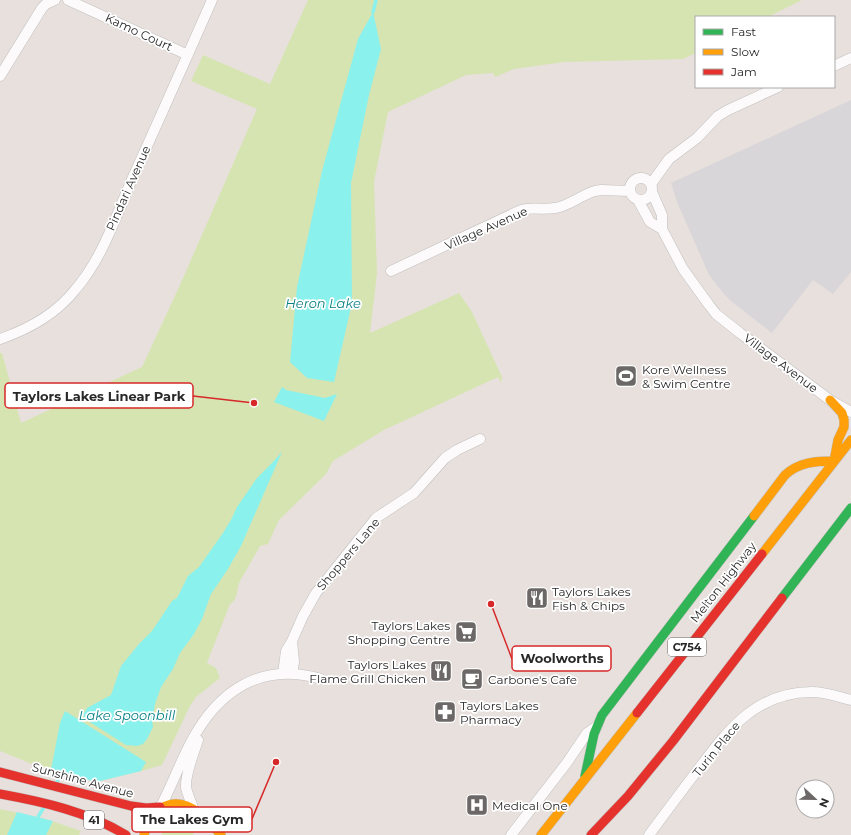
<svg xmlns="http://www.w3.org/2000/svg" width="851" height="835" viewBox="0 0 851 835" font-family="Montserrat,sans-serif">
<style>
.industrial{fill:#d9d6d9}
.green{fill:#d6e4b2}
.water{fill:#8af1ed}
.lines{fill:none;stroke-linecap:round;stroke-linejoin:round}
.stream{stroke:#8af1ed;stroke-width:3.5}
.street-casing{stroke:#c1bfbf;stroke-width:11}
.fast-casing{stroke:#c1bfbf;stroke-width:10}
.slow-casing{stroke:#c1bfbf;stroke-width:10}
.jam-casing{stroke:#c1bfbf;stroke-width:10}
.street{stroke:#fcfafa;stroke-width:10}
.fast{stroke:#30b455;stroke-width:9}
.slow{stroke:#ff9f0a;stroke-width:9}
.jam{stroke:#e5322d;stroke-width:9}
.labels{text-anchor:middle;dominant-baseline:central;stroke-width:3.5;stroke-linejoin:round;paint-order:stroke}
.shield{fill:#fff;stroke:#686868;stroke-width:1}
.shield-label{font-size:11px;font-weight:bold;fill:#282828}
.street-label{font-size:12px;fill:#282828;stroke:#fff}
.poi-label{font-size:12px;fill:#282828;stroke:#fff;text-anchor:start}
.water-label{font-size:13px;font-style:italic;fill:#067f85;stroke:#fff}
.leader{fill:none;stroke:#d62828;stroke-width:1.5}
.callout-dot{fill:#d62828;stroke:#fff;stroke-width:1.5}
.callout{fill:#fff;stroke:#d62828;stroke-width:1.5}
.callout-label{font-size:13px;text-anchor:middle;font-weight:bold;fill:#282828}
</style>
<rect width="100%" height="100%" fill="#e8e0dc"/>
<path class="industrial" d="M851,100V272L833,294L813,280L772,333L732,302L723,293L709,275L677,202L671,183Z"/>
<path class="green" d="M308,0H802L768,17H696V53L683,59L564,62L514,69L495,77L493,73L466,75L388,112L374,182L377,273L370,333L459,293L472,312L502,377L501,383L498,377L384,430L333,461L326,474L279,520L268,544L260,546L240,581C236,589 239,599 230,604L207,663L216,668L220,678L196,697L190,706L162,765L141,771L96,782L37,766L0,751V353H2L21,423L142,367L180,285L257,109L191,81L203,55L270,84Z
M0,809L46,819L81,831L79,835H0Z
M180,822L189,826L194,835H162C165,826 171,823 180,822Z"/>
<path class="water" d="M373,12L381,49L369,95L351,183L352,303L334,382L307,378L290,362L297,287L322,171L358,39Z
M282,387L286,390L325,398L337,394L324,421L274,402Z
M282,452L241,546L228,569L211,594L202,619L194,634L180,653L173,669L161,687L155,704L152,720L153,727L147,739L143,744L137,746L126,745L85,719L83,715L87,708L111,695L121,666L139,644L152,631L172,601L177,598L188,576L199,567L223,533L232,518L237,507L257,478L272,463Z
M65,711L146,762L141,771L96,782L51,770L60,723Z
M17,812L53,821L46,835H7Z"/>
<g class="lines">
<path class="stream" d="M373,12L376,0
M57,782L62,772
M38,817L44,807"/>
<g class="street-casing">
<path id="street" d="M68,0L188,55
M834,66L851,58
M0,76L42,8L46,4L55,0
M630 189a11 11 0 1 1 22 0a11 11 0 1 1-22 0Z
M651,184L669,159L697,138L718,116L728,110L778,87
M652,192L662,215V229L683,269L709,305L716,314L740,333L830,400L851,412
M638,200L650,222L662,229
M391,271L521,210C532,207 543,210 555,208C569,206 581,195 595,191L601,190L630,191
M0,339C29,329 56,314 75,290C103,258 116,215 133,177C160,118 186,59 212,0
M292,641L294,662L292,674
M283,674L286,651L292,641L303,616L316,593L376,518L414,493L445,458L457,450L480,439
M161,806C172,785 180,763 191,742C218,691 261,661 321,679
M193,808C191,801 187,794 186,787C185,774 194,753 198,740
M511,835L566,764L587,733L597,726
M649,835C666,812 683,789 700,767C730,727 758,692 812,692C825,692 839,697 851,700"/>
</g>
<g class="fast-casing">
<path id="fast" d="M782,598L851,508
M585,776L594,734L602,715L754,516"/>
</g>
<g class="slow-casing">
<path id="slow" d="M754,516L785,475C799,462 816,461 834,461L838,440L844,427V420L842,413L830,400
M762,554L851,440
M144,835C152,806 174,794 199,813C208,819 214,827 221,835
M541,835L637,713"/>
</g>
<g class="jam-casing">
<path id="jam" d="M637,713L762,554
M0,772L131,806L146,808L160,807
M0,794C44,802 88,812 126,835
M591,835L628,796L673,741L782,598"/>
</g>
<use href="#street" class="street"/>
<use href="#fast" class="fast"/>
<use href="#slow" class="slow"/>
<use href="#jam" class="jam"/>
</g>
<defs>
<g id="stadium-square" transform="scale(1.15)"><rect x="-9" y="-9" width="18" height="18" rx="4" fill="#6b6867" stroke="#fff"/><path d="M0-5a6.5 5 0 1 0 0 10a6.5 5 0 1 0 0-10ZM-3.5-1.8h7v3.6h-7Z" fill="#fff"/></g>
<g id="restaurant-square" transform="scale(1.15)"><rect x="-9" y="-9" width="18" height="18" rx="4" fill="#6b6867" stroke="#fff"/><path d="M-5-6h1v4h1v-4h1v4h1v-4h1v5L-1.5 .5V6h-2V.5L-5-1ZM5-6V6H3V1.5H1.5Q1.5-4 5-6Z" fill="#fff"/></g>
<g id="supermarket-square" transform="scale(1.15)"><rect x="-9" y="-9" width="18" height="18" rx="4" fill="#6b6867" stroke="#fff"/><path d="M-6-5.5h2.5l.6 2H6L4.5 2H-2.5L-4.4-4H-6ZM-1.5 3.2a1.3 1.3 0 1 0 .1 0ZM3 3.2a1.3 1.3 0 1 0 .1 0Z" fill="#fff"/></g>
<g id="cafe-square" transform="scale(1.15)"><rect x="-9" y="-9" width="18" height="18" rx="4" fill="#6b6867" stroke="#fff"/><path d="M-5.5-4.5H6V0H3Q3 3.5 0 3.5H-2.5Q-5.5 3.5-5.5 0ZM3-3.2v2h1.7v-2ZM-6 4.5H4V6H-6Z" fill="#fff"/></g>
<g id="pharmacy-square" transform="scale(1.15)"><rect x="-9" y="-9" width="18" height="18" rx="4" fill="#6b6867" stroke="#fff"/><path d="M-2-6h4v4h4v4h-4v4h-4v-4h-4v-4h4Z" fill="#fff"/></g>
<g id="hospital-square" transform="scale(1.15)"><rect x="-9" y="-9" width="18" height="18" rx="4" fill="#6b6867" stroke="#fff"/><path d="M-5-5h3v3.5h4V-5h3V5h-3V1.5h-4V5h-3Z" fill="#fff"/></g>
</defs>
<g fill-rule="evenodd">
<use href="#stadium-square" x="626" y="376"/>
<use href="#restaurant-square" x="537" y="598"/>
<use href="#supermarket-square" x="466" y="632"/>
<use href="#restaurant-square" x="441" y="671"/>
<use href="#cafe-square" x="472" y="679"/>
<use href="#pharmacy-square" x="445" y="712"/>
<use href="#hospital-square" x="477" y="805"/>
</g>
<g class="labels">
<g class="shield">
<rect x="668" y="638" width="38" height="18" rx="3"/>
<rect x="84" y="811" width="20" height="18" rx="3"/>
</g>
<g class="shield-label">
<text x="687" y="647">C754</text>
<text x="94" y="820">41</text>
</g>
<g class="street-label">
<text transform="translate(139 32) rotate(25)">Kamo Court</text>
<text transform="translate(128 188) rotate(-66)">Pindari Avenue</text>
<text transform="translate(486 228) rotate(-24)">Village Avenue</text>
<text transform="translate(781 363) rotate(37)">Village Avenue</text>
<text transform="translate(348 554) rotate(-50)">Shoppers Lane</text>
<text transform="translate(723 582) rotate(-52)">Melton Highway</text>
<text transform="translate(716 749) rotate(-51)">Turin Place</text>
<text transform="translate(83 780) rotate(15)">Sunshine Avenue</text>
</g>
<g class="poi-label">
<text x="642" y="369">Kore Wellness<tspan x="642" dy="14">&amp; Swim Centre</tspan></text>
<text x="552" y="591">Taylors Lakes<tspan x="552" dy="14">Fish &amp; Chips</tspan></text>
<text x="450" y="625" text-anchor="end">Taylors Lakes<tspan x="450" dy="14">Shopping Centre</tspan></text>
<text x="426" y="664" text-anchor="end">Taylors Lakes<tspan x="426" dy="14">Flame Grill Chicken</tspan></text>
<text x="488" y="679">Carbone's Cafe</text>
<text x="460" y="705">Taylors Lakes<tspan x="460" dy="14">Pharmacy</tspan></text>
<text x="492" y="805">Medical One</text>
</g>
<g class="water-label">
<text x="323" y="303">Heron Lake</text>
<text x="127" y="715">Lake Spoonbill</text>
</g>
</g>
<path class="leader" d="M254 403L193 396M491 604L512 659M276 762L252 819"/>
<g class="callout-dot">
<circle cx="254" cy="403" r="4"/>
<circle cx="491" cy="604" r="4"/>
<circle cx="276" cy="762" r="4"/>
</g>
<g class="callout">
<rect x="5" y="383" width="188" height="25" rx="4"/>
<rect x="512" y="646" width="99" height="25" rx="4"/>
<rect x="132" y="807" width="120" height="25" rx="4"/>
</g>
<g class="callout-label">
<text x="99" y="401">Taylors Lakes Linear Park</text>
<text x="562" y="663">Woolworths</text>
<text x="192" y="824">The Lakes Gym</text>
</g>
<rect x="695" y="16" width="140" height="72" fill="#ffffff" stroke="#a9a9a9"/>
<rect x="703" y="29" width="20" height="6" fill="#30b455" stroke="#a9a9a9"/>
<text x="731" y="36" font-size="12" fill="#282828">Fast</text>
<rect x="703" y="49" width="20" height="6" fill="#ff9f0a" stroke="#a9a9a9"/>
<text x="731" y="56" font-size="12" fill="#282828">Slow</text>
<rect x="703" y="69" width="20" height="6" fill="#e5322d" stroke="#a9a9a9"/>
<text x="731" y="76" font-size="12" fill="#282828">Jam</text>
<g transform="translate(815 799) rotate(112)"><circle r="19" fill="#ffffff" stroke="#a9a9a9"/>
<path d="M0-3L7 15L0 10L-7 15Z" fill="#6b6867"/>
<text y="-6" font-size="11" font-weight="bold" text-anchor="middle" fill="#282828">N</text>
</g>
</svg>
